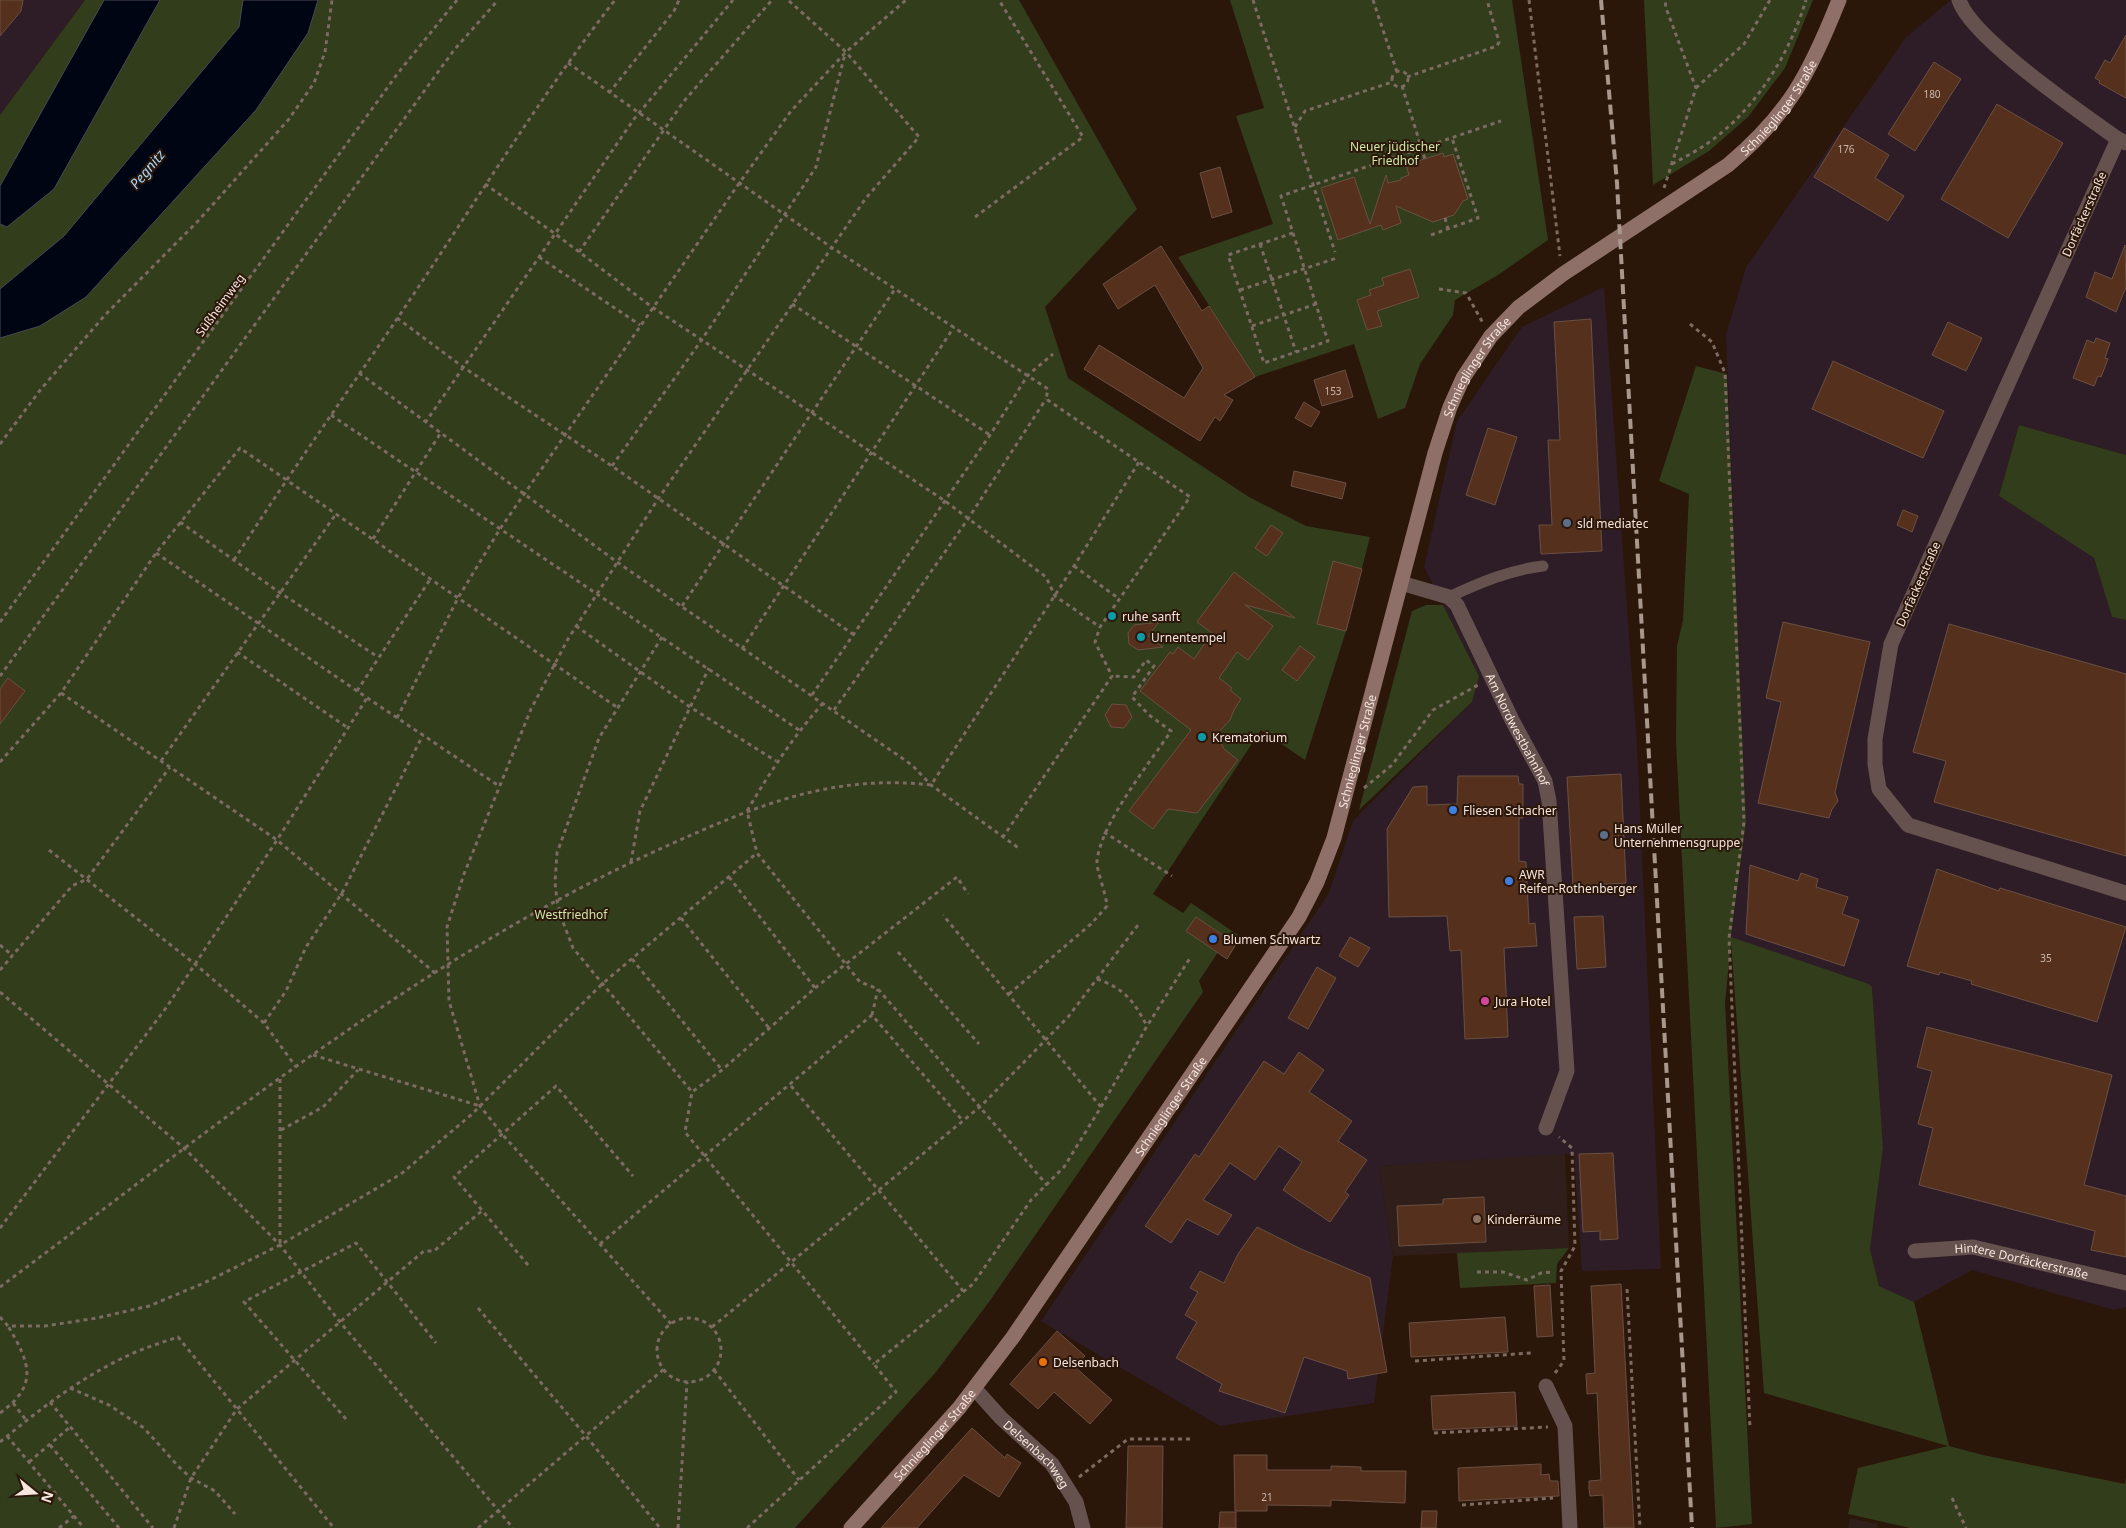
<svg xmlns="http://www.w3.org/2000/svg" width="2126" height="1528" viewBox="0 0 2126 1528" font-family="'Noto Sans',sans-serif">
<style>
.industrial{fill:#2e1d26}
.education{fill:#301e1b}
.green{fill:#323d1b}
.water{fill:#000514;stroke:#4a4851}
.building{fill:#54301d;stroke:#6a5043}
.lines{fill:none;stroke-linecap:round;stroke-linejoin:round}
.path{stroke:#7d6a60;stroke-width:3;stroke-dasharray:4 4;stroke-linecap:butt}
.lane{stroke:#65514d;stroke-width:11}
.street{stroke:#65514d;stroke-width:15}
.secondary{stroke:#8f7068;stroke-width:15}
.rail{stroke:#a8978d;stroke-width:4;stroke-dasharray:10 5;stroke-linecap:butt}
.service-dot{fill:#5c6f8a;stroke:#2b160a;stroke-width:2}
.culture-dot{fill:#0f9aa8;stroke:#2b160a;stroke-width:2}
.shop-dot{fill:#3f7fe0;stroke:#2b160a;stroke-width:2}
.hotel-dot{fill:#d1479c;stroke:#2b160a;stroke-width:2}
.education-dot{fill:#8d6e63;stroke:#2b160a;stroke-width:2}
.food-dot{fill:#e8710a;stroke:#2b160a;stroke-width:2}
.labels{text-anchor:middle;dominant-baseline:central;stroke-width:4;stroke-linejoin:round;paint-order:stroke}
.number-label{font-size:10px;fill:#ceb8ae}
.street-label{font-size:12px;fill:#f6e6de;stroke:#2b160a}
.park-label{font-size:12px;fill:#cfe8a6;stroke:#2b160a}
.poi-label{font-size:12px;fill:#f6e6de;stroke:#2b160a;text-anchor:start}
.water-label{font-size:14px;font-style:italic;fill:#a3d4f9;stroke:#2b160a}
</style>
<rect width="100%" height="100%" fill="#2b160a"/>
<path class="industrial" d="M0,0H85L0,115Z
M1951,0H2126V455L2019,425L1999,496L2094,558L2112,617L2126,620V1307L2114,1310L1972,1270L1914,1302L1879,1286L1870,1249L1883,1148L1872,987L1869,984L1731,938L1746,822L1726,335L1746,267L1906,37Z
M1604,287L1637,745L1661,1269L1582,1271L1574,1154L1379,1166L1393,1256L1374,1403L1220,1426L1041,1321L1329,893L1353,821L1472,702L1479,676L1424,567L1457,421L1522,327Z"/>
<path class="education" d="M1565,1154L1569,1248L1393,1256L1379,1166Z
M1850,1518L1878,1524L1877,1528H1848Z"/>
<path class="green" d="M85,0H1019L1137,209L1045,307L1068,378L1249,497L1306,526L1370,537L1346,631L1305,760L1261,730L1153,894L1183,913L1191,903L1241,937L1229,956L1218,952L1199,981L1203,992L989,1302L936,1372L795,1528H0V115Z
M1230,0H1512L1548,240L1498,275L1455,300L1453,315L1420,364L1405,408L1378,419L1354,344L1255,377L1178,257L1273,224L1236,116L1264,108Z
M1644,0H1813L1785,68L1748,117L1709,151L1653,185Z
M1696,366L1727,374L1746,822L1731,937L1869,984L1872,987L1883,1148L1870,1249L1879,1286L1914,1302L1949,1446L1983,1455L2125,1484L2126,1478V1528H1910L1848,1514L1858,1468L1948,1446L1764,1393L1731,942L1725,1003L1752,1524L1716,1528L1676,741L1677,646L1683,620L1689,494L1659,481Z
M2019,425L2126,455V620L2112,617L2094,558L1999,496Z
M1426,605H1443L1479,676L1472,702L1359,810L1412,611Z
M1569,1248L1557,1264L1556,1283L1460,1288L1457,1253Z"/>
<path class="water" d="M104,0H160L54,189L7,227L0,224V186Z
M243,0H318L308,33L256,110L86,297L40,326L0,338V289L64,236L239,27Z"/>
<path class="building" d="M0,0H23L21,11L0,36Z
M2126,35V98L2099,83L2100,81L2095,78L2105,60L2110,63Z
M1934,62L1961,79L1915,151L1888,134Z
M1997,104L2063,143L2008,238L1941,199Z
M1844,128L1889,155L1875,178L1904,196L1888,221L1814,177Z
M1443,153L1444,157L1453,154L1468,199L1463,201L1454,215L1433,222L1396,206L1401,223L1383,230L1381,225L1338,240L1321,188L1354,177L1370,224L1386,175L1388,183L1401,180V178L1409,175L1406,165Z
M1220,167L1232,212L1212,218L1200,173Z
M2125,245L2126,287L2116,312L2086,297L2095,272L2112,279Z
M1161,246L1202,311L1209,306L1255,377L1224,395L1233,400L1220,421L1215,417L1200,441L1084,369L1099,345L1184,398L1203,368L1155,285L1118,309L1103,284Z
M1410,269L1419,297L1377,311L1382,326L1367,330L1357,300L1371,295L1369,290L1384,285L1382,278Z
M1591,319L1602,551L1541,554L1539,525H1552L1548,440H1560L1554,322Z
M1948,322L1982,338L1966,371L1932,355Z
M2096,338L2110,343L2105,358L2108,359L2101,377L2098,376L2094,386L2073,378L2087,340L2094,343Z
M1833,361L1944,411L1923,458L1812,409Z
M1345,370L1353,397L1322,406L1314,380Z
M1304,402L1320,412L1311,427L1295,418Z
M1488,428L1517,437L1495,505L1466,495Z
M1294,471L1346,483L1342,499L1291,486Z
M1903,510L1918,516L1912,532L1897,525Z
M1271,525L1283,533L1267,556L1255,548Z
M1333,561L1362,569L1346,631L1317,624Z
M1234,572L1295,618L1245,605L1273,626L1248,660L1237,652L1219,678L1232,688L1230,690L1241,699L1234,710L1230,720L1217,734L1224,749L1238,760L1197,813L1168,809L1153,829L1129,811L1191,730L1140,691L1170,652L1173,654L1178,647L1194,659L1212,633L1197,622Z
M1159,622L1148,636L1163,647L1138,650L1129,644L1128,633L1134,625Z
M1783,622L1870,642L1835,792L1838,801L1832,809L1829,818L1758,803L1781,702L1766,698Z
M1949,624L2126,674V856L1934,802L1946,761L1913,752Z
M1300,646L1315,657L1297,681L1282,670Z
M8,678L25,691L0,724V689Z
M1112,704L1126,705L1132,717L1124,728L1111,727L1105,715Z
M1621,774L1626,883L1573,886L1567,777Z
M1458,776H1518L1519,784H1523V818H1519V861L1526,862L1529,924L1535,923L1537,946L1504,948L1508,1037L1465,1039L1461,950L1450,951L1447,916L1389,917L1387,829L1413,787L1427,786V805L1457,804Z
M1750,865L1798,881L1801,873L1818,879L1816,887L1848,897L1842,914L1859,920L1844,966L1746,934Z
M1937,869L1999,891L2000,888L2126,927L2097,1022L1971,984L1972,981L1940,972L1939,975L1907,966Z
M1603,916L1606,967L1577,969L1574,917Z
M1196,917L1236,944L1227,959L1186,931Z
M1350,937L1370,948L1358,967L1339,956Z
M1317,967L1336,978L1308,1029L1288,1018Z
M1927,1027L2112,1075L2084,1185L2126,1196V1257L2091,1250L2095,1231L1919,1185L1933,1128L1918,1124L1932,1071L1917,1067Z
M1299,1052L1324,1070L1309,1092L1352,1121L1338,1141L1367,1160L1345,1192L1349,1195L1330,1222L1283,1190L1302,1162L1279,1146L1255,1180L1230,1163L1203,1200L1232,1215L1218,1235L1187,1219L1171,1243L1145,1226L1195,1154L1199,1157L1264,1061L1284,1074Z
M1613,1153L1618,1239L1600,1240V1231L1583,1232L1579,1154Z
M1484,1197L1486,1242L1399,1246L1397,1206L1443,1204V1199Z
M1257,1227L1301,1249L1370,1278L1387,1372L1348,1379L1347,1371L1304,1357L1285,1413L1219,1391L1222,1384L1176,1358L1197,1322L1185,1315L1198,1292L1190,1288L1200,1271L1224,1283L1238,1254Z
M1621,1284L1634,1528H1604L1603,1495L1590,1496L1589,1488V1481L1601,1480L1597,1393L1587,1394L1586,1374L1595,1373L1591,1286Z
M1550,1285L1553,1336L1537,1337L1534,1286Z
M1505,1317L1508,1352L1411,1357L1409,1323Z
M1057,1331L1085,1356L1075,1367L1112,1400L1090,1424L1054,1392L1038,1409L1010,1384Z
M1515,1392L1517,1426L1433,1430L1431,1396Z
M972,1428L1005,1458L1007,1454L1021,1463L999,1497L964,1475L917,1528H881Z
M1128,1446H1163L1162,1528H1126Z
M1234,1455H1267V1470H1331V1466L1361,1467V1471H1406L1405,1503L1331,1500V1506L1267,1505V1511H1235Z
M1541,1464V1475L1549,1474L1550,1481H1558L1559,1496L1459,1501L1458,1468Z
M1422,1511H1437L1436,1528H1421Z
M1220,1512H1236V1528H1219Z"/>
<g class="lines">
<path class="path" d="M1253,0L1335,252
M1373,0L1397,72
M1529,0L1560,256
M568,63L831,247L1048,389L1046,399L1190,497L1100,627L1095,642L1112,676L1003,837
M1392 79a8 8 0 1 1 16 0a8 8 0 1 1-16 0Z
M1407,77L1497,46L1499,42L1487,0
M1402,86L1425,159
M1696,88L1744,44L1770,0
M609,93L674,11L679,0
M1295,127L1305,111L1392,82
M1672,164C1683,158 1695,152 1705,145C1754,112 1789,56 1806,0
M485,184L554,233L652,307L945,501L1046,577L1055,596L1100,627
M1664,188L1696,88L1666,8L1665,0
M975,217L1083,137L999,0
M1445,218L1448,229
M1293,233L1228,255L1264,363L1328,341C1312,293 1297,245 1281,196L1501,121
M1431,235L1478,218L1452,138
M1260,244L1296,352
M579,252L684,101L772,0
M539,257L640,325
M1439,289L1466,293L1483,323
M1240,290L1337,258
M792,304L990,435
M397,318L463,367L612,466L854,635
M1690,324L1712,342L1725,373L1744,822L1729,938L1750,1429
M1252,326L1316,304
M359,373L617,562L912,765L931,785L1020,849
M331,415L799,730
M425,423L634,119L733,0
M0,444L41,389L105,315L199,220L289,119L314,83L325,52L332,0
M612,466L701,341L816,167L845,54
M180,522L279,592L378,657
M373,539L440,434
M156,553L357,691L499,786
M234,560C298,460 368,364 433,265C492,176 549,85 615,0
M1074,566L1118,598
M682,606L895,289
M0,622L398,73L457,0
M576,626L690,707L776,761
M662,637L599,738L557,853L555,882L557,901L563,922L573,948L692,1092
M742,649L954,327
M237,652L348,728
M0,676L454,50L498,0
M357,691L431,578
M61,693L277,840L435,973
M812,695L990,435L1028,375L1053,354
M823,703C793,737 770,772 747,811L757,853L860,982L878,989L1047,1185
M834,710L968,519L1046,399
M397,718L458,598L500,529L740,182L791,111L846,52L906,0
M161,761L336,514
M0,762L61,693L156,553L240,448L618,708
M1364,788L1392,765L1433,710L1478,685
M1104,832L1172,876
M49,850L195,964L264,1023L296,1067
M631,862L640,811L709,668
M729,877L815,988L722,1070L692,1092L685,1132L874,1364
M681,918L769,1028
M0,945L13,956
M898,952L979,1044
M632,959L722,1070
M0,970L72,886L87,879L170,767
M1097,979C1125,989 1133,1000 1147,1026
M815,988L957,877L968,894
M0,992L185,1149L280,1245L340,1322L513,1528
M1009,994L1091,924L1107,906C1106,893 1096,869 1097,861C1101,823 1149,764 1171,731L1149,715L1132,697L1154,666L1146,660L1134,677L1112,676
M872,1015L878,989
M264,1023L286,991L306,947L342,893L423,735
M313,1055L480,1106
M280,1079V1245
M791,1086L964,1292
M1101,1107L1147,1026L1190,958
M281,1130L323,1107L358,1070
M0,1228L166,1008L277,840L367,698
M600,1244L872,1015L963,1121
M528,1265L454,1177L556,1086L633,1176
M1477,1272H1503L1527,1280L1541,1273L1552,1272
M0,1287C215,1127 425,954 671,844C758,805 832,774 931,785L1074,566L1139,462
M1627,1289L1640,1528
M478,1308L586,1436L660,1528
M0,1317L8,1326H45L97,1318L149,1306L204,1283L280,1245L401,1174L471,1115L602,984L757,853
M657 1350a32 32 0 1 1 64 0a32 32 0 1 1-64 0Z
M671,1324L503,1135L480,1106L449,1001L447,927L464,874L531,709L568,639L658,499L866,198L919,137L846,52L788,0
M712,1327L981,1106L1068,1017L1138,925
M1415,1361L1531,1353
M714,1370L799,1480
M1555,1373L1564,1361L1561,1271L1575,1246L1572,1148L1559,1137
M70,1388L109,1405L144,1428L178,1466L191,1478L215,1491L235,1514
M50,1402L153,1528
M13,1403L26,1420
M0,1413C39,1385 30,1363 8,1326
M346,1419L244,1302L356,1243L436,1343
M1434,1433L1548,1427
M7,1436L84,1528
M0,1442C40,1409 80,1378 127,1356C143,1348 161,1343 178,1337L334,1528
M50,1445L119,1528
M29,1462L70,1427
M1079,1477L1128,1439H1191
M1952,1498L1966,1528
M1462,1505L1553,1498
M59,1528L74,1516
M174,1528L191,1478L237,1409L424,1251H434L483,1210
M478,1528L664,1369
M678,1528L687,1382
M747,1528L896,1392L874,1364L973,1284L1031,1200L1064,1167L1101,1107L943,915"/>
<path class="lane" d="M1449,597C1479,583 1509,570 1543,566"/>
<g class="street">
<path d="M1959,0C1971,38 2082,113 2118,139L2126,143"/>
<path d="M2118,139L1891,644L1875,739V764L1879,789L1908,825L2126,893"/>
<path id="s1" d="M1401,583L1449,597L1457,605L1512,720L1545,781L1549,801L1567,1071L1546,1128"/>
<path id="s2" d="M1915,1251L1973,1247L2126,1283"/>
<path d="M1546,1386L1565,1426L1570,1528"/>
<path id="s3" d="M975,1389L1001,1418L1052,1464L1076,1502L1083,1528"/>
</g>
<path class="secondary" id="s4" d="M851,1528L959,1408L1013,1337L1299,917L1317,882L1334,838L1435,453L1450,407L1463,378L1491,336L1519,307L1563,274L1728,165C1789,114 1810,73 1839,0"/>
<path class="rail" d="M1601,0L1617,183L1692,1528"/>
</g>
<g class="service-dot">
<circle cx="1567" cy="523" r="5"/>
<circle cx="1604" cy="835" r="5"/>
</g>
<g class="culture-dot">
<circle cx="1112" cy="616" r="5"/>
<circle cx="1141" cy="637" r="5"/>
<circle cx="1202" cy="737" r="5"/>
</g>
<g class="shop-dot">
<circle cx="1453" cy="810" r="5"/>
<circle cx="1509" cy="881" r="5"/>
<circle cx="1213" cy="939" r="5"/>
</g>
<circle class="hotel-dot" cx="1485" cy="1001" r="5"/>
<circle class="education-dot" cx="1477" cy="1219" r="5"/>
<circle class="food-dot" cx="1043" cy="1362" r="5"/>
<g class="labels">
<g class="number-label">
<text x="1932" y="94">180</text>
<text x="1846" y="149">176</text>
<text x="1333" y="391">153</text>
<text x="2046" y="958">35</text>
<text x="1267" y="1497">21</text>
</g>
<g class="street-label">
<text stroke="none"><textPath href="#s4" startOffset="1744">Schnieglinger Straße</textPath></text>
<text transform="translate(2084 214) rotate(-66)">Dorfäckerstraße</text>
<text transform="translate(220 305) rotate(-54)">Süßheimweg</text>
<text stroke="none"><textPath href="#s4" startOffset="1340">Schnieglinger Straße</textPath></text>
<text transform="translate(1918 584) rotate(-66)">Dorfäckerstraße</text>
<text stroke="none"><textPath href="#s1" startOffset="200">Am Nordwestbahnhof</textPath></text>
<text stroke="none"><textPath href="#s4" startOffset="935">Schnieglinger Straße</textPath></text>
<text stroke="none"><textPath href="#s4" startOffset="530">Schnieglinger Straße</textPath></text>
<text stroke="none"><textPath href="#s2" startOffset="108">Hintere Dorfäckerstraße</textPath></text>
<text stroke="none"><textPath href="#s4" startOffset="125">Schnieglinger Straße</textPath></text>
<text stroke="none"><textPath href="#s3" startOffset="90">Delsenbachweg</textPath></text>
</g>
<g class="park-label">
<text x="1395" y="146">Neuer jüdischer<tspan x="1395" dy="14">Friedhof</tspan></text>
<text x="571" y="914">Westfriedhof</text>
</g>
<g class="poi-label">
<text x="1577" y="523">sld mediatec</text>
<text x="1122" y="616">ruhe sanft</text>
<text x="1151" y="637">Urnentempel</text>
<text x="1212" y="737">Krematorium</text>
<text x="1463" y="810">Fliesen Schacher</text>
<text x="1614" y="828">Hans Müller<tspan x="1614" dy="14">Unternehmensgruppe</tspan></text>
<text x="1519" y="874">AWR<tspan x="1519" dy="14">Reifen-Rothenberger</tspan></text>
<text x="1223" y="939">Blumen Schwartz</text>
<text x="1495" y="1001">Jura Hotel</text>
<text x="1487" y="1219">Kinderräume</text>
<text x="1053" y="1362">Delsenbach</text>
</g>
<g class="water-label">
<text transform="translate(147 169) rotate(-50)">Pegnitz</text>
</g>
</g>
<g transform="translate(35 1493) rotate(108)" stroke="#2b160a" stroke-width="4" paint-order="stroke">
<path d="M0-4L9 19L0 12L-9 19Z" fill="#f6e6de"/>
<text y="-8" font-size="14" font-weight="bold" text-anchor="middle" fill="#f6e6de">N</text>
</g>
</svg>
